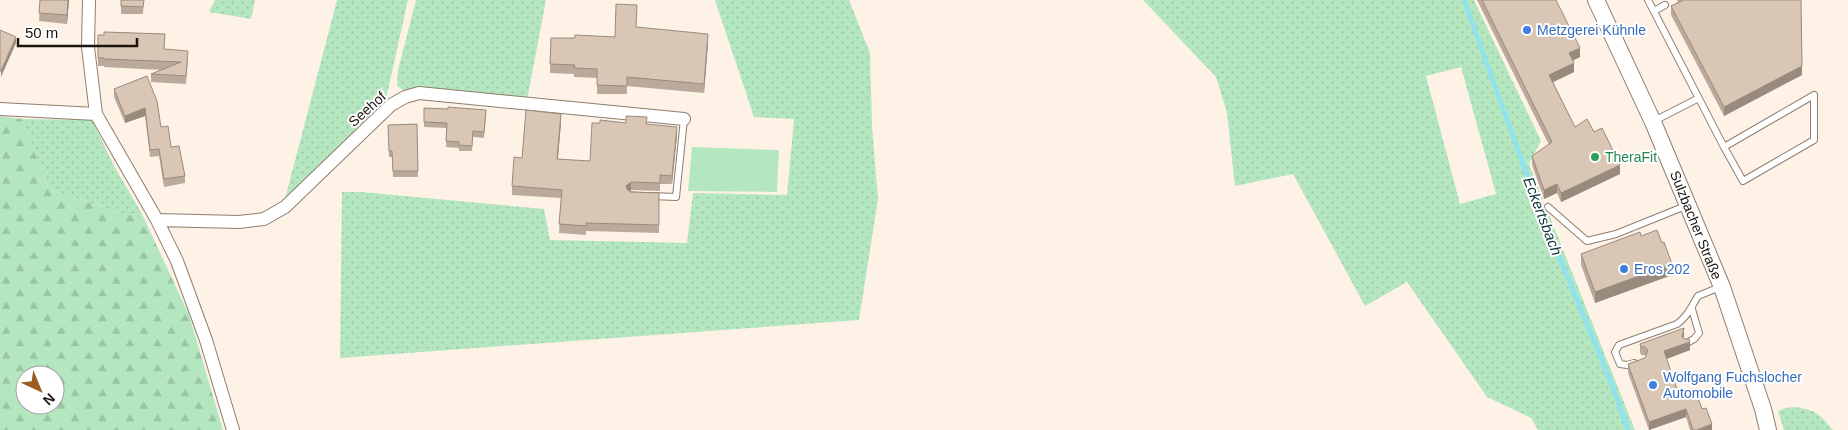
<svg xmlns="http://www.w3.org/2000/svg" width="1848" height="430" viewBox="0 0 1848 430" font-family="Helvetica,sans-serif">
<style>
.grass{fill:url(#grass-dots);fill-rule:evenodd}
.forest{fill:url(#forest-firs);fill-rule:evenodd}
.park{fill:#b4e7c0}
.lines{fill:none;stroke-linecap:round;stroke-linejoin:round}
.stream{stroke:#91e3eb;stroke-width:5}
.service-casing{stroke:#8f7d6d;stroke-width:8}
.minor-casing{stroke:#8f7d6d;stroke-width:14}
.tertiary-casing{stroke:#8f7d6d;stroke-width:18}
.service{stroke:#fff;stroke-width:6}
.minor{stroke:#fff;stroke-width:12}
.tertiary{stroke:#fff;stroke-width:16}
.wall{fill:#bbaa9b}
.shaded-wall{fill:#988b7e}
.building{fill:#d9c6b4;stroke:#988b7e}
.shop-dot{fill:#3f7fe0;stroke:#fff;stroke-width:2}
.leisure-dot{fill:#2e9e5b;stroke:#fff;stroke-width:2}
.labels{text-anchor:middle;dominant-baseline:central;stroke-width:4;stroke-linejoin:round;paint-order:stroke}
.shop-label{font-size:14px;fill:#366cbe;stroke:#fff;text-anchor:start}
.street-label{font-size:14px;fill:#1c150f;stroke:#fff}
.leisure-label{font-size:14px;fill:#27864d;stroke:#fff;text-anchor:start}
.water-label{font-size:15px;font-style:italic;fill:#0d3539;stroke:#fff}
</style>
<defs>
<pattern id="grass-dots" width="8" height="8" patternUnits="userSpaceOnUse" patternTransform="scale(1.25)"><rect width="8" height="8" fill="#b4e7c0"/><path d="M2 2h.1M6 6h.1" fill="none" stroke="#9ac5a4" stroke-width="1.8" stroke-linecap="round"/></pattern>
<pattern id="forest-firs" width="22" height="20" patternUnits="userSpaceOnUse" patternTransform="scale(1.25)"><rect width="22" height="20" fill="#b4e7c0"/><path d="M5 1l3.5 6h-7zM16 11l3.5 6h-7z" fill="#9ac5a4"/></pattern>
</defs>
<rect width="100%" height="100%" fill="#fef2e7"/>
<path class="grass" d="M215,0H255L251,19L209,12Z
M337,0H408L386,99L285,199Z
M416,0H546L527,100L421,89L403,90L397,86L398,70Z
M715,0H849L870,53L872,127L878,199L859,320L340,358L342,192H361L544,209L550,240L687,243L693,193L787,195L794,119L754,117Z
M1143,0H1474L1541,141L1529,164L1543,200L1529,201L1534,214L1548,212L1635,430H1538L1531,418L1487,397L1407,282L1365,306L1293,174L1235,186L1227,113L1216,77ZM1461,67L1496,194L1460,204L1426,76Z
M22,119L92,120L113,164L142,214L127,215L49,189Z
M1794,407C1817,410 1818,413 1833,430H1784L1778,411L1785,408Z"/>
<path class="forest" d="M0,116L22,119L49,189L127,215L142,214L189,315L223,430H0ZM25,375H55V405H25Z"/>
<path class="park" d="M692,147L779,150L777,192L688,191Z"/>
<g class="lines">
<path class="stream" d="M1464,0L1536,200L1612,385L1628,430"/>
<g class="service-casing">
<path id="service" d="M1648,0L1724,147L1814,95
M1654,11L1665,5
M1654,121L1697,99
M1724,147L1743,181L1814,140V95
M651,196L676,197L684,119
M1548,207L1587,241L1616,234L1688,205
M1687,343L1694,339L1699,333L1692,309
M1634,363L1627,365L1620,364L1615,352L1619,345L1677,324C1688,316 1691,307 1698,296L1720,287"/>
</g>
<g class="minor-casing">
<path id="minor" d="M89,0L88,47L96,114L157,220L177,261L206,340L233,430
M0,109L96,114
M157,220L239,222L264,219L285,207L391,105L405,97L419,93L684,119"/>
</g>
<g class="tertiary-casing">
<path id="tertiary" d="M1596,0L1653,122L1722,287L1763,409L1768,430"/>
</g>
<use href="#service" class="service"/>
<use href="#minor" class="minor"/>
<use href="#tertiary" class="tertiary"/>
</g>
<path class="wall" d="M40,0H69L67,24L39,21Z
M121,0H144L143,14H121Z
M1477,0H1556L1580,57L1573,61L1574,72L1553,82L1575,127L1594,132L1620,174L1561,202L1557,193L1544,199L1532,165V156L1549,145Z
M1677,0H1801L1802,75L1724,116L1671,15V6L1678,2Z
M636,27L708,42L704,93L627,86V94H597V78L574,77V74L550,73L551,38H575L615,37Z
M98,35L165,49L188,59L186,84L151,82V74L162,70L104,67V66H98Z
M147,76L161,127L171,147L185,176V183L164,187L159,156L150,157L145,116L125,123L114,97V89Z
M424,108L486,116L484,138L473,137L472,151H459V148L446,147V128L424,127Z
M561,122L558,159L590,161L647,124L677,135L672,184H660V191L631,190L630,191L659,193V233L586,231V235L559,233L561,198L512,195V186Z
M417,124L418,177H393L392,157H389L388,125Z
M1641,236L1672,275L1595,303L1581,265V254Z
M1684,336V338L1690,350L1666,359L1679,395L1702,409L1712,430H1690L1686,417L1649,430L1628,373V364L1645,358L1646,356L1645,355H1641L1640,352V344Z"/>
<path class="shaded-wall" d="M68,0H69L67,24V15Z
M708,34V42L704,93V84Z
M16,37V43L1,77V71Z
M1580,48V57L1569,62V53Z
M1574,63V72L1549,84V75Z
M1802,66V75L1724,116V107Z
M145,108V116L125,123V116Z
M561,114V122L557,167V159Z
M677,127V135L672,184V176Z
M1620,165V174L1561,202V193Z
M631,182V190L626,194V186Z
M1557,184V193L1544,199V190Z
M1672,264V275L1595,303V292Z
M1684,328V336L1683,344L1690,342V350L1664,360V351L1682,337Z
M1686,409V417L1649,430V422Z
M1712,424V430H1697Z"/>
<path class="building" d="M40,0H68L67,15L39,13Z
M121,0H144L143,7L121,6Z
M1482,0H1556L1580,48L1569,53L1574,63L1549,75L1575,127L1587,119L1594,132L1602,128L1620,165L1561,193L1557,184L1544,190L1532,156L1552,142Z
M1681,0H1801L1802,66L1724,107L1671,6L1682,1Z
M616,4L637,5L636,27L708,34L704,84L627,77V86L597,85V69L574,68L575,65L550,64L551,38H575V35L615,37Z
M0,30L16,37L1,71H0Z
M104,32L165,34L164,49L188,51L186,76L151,74L181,62L104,59V58H98V35H104Z
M147,76L157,101L161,127L168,126L171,147L179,146L185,176L164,179L159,149L150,150L145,108L125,116L114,89Z
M448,107L486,110L484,132L473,131L472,146L459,145V142L446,141L447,123L424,122V108L448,109Z
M526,110L561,114L557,159L590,161L592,123H600V120L626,123V116L647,117L646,124L677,127L672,176L660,175V183L631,182L626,186L627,189L630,192L659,193V225L586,223V226L559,224L562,190L512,186L514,157L522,158Z
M417,124L418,171H393L392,151H389L388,125Z
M1657,230L1662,243L1664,242L1672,264L1595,292L1581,254L1640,232L1641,236Z
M1684,328L1682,337L1685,339H1689L1690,342L1664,351L1679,395L1695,389L1702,409L1706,408L1712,424L1697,430H1693L1686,409L1649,422L1628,364L1645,358L1648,350L1645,347H1641L1640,344Z"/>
<g class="shop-dot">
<circle cx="1527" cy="30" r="5"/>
<circle cx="1624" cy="269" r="5"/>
<circle cx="1653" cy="385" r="5"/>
</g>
<circle class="leisure-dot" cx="1595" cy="157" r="5"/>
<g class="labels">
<g class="shop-label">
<text x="1537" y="30">Metzgerei Kühnle</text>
<text x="1634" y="269">Eros 202</text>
<text x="1663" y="377">Wolfgang Fuchslocher<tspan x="1663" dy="16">Automobile</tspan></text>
</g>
<g class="street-label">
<text transform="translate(367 109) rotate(-42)">Seehof</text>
<text transform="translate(1696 225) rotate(68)">Sulzbacher Straße</text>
</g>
<g class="leisure-label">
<text x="1605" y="157">TheraFit</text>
</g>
<g class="water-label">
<text transform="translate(1543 216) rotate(69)">Eckertsbach</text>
</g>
</g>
<g transform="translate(40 390) rotate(136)"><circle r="24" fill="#ffffff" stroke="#a4a19f"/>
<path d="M0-4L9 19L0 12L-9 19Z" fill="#9a5f20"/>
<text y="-8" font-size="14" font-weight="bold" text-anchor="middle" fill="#1c150f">N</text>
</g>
<path d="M18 38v8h119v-8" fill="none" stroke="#1c150f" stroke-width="2.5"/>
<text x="25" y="38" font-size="15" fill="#1c150f" stroke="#ffffff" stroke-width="4" paint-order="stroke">50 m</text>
</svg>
